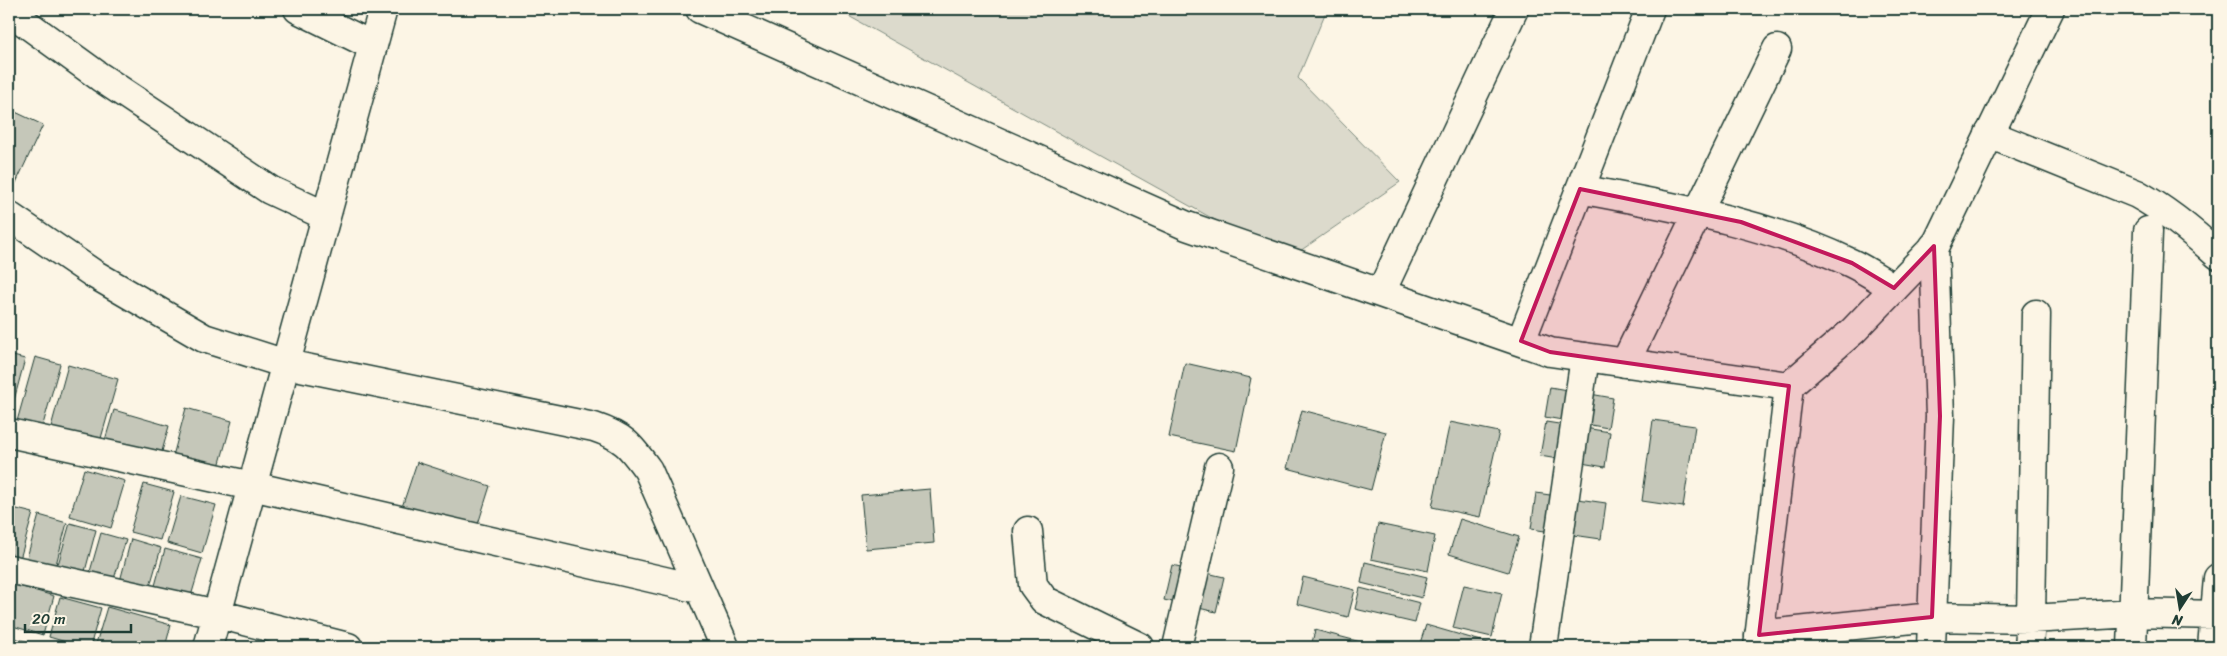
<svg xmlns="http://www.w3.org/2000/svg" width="2227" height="656" viewBox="0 0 2227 656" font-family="Sriracha,sans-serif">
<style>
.green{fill:#dcdacc;stroke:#7e8c80}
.building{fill:#c5c7b9;stroke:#1f3d34}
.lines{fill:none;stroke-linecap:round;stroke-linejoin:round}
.minor-casing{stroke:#1f3d34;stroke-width:31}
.tertiary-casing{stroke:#1f3d34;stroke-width:31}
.minor{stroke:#fcf5e5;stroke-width:28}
.tertiary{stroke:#fcf5e5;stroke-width:28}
.marked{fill:#c2185b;fill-opacity:0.2;stroke:#c2185b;stroke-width:4;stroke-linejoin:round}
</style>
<rect width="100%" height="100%" fill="#fcf5e5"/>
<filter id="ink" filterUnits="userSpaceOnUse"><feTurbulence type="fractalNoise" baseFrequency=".02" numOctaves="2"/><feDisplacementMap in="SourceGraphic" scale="10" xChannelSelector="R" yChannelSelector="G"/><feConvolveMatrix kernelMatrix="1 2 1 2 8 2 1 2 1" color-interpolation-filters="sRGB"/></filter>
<g filter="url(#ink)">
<path class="green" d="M836,9H1327L1298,78L1400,182L1287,260Z"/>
<path class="building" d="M9,109L43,125L15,185L9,182Z
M9,355L25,359L9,419Z
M35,357L60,364L37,446L12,439Z
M1185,363L1251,378L1236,451L1169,437Z
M68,365L118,379L95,459L46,445Z
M1550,387L1613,398L1608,428L1545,417Z
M186,408L232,421L214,484L169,471Z
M114,410L169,426L156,473L100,457Z
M1302,410L1386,432L1371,490L1287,468Z
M1653,420L1695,426L1683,507L1642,501Z
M1450,422L1499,432L1480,517L1432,507Z
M1546,422L1610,432L1605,467L1540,456Z
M417,462L490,486L474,537L400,513Z
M84,469L125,481L111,528L70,516Z
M144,484L174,492L160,540L130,532Z
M930,489L934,543L866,549L861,495Z
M1536,493L1606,503L1601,539L1531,529Z
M181,496L216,505L202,553L167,543Z
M9,507L33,513L20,559L9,556Z
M39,515L67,523L55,568L26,561Z
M1460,519L1519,537L1508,572L1449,554Z
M70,523L96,530L84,575L57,568Z
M1378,524L1435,536L1428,571L1371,559Z
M101,533L126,540L113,582L89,575Z
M131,539L161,548L148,593L119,585Z
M165,549L202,559L189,603L153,593Z
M1365,562L1427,577L1422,598L1361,583Z
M1172,565L1224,577L1216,612L1164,600Z
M1303,577L1355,590L1348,617L1297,604Z
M12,584L54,596L43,635L9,625V597Z
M1464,585L1502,593L1492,637L1453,628Z
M1360,588L1420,603L1415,623L1355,609Z
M60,597L101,608L90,647H83L49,637Z
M107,607L171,625L165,647H95Z
M1426,625L1495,645L1494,647L1419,646Z
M1315,630L1380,647H1311Z
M14,638L47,647H12Z"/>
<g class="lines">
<g class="minor-casing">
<path id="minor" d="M298,9L373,46
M9,11L100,77L270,190L326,216
M1989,134L2137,194C2168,211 2193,232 2218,255
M1580,189C1672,207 1766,222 1851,263C1866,270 1880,280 1894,288
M9,216L94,274L204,338L286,364L594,427C624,437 630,445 648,470L725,647
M1381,292L1514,9
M1521,341L1650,9
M1625,363L1777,49
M9,433L252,486L699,589
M1028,531L1033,585L1044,600L1140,647
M9,569L217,614L348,647
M1759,635L1932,617L2031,619L2134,613L2218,615
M208,647L383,9
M1177,647L1219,467
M1543,647L1585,357
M1931,647L1940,416L1934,246
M2029,647L2031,619L2036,314
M2132,647L2148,231
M2212,647L2218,578"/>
</g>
<g class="tertiary-casing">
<path id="tertiary" d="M700,9L1187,226L1550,352L1789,386
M1758,647L1789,386L1853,331L1936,245L2050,9"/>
</g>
<use href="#minor" class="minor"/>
<use href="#tertiary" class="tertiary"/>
</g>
</g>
<path class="marked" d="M1580,189L1741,222L1852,263L1894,288L1934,246L1940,416L1932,617L1759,635L1789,386L1550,352L1521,341Z"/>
<rect width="2227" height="656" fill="none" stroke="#fcf5e5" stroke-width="30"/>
<rect x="15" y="15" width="2197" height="626" fill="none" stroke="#1f3d34" stroke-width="2" filter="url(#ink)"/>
<g transform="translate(2180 608) rotate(192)" stroke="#fcf5e5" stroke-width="4" paint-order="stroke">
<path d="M0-4L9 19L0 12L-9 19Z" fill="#1f3d34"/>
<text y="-8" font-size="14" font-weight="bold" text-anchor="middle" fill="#1f3d34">N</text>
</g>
<path d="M25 624v8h106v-8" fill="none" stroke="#1f3d34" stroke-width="2.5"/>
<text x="32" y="624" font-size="15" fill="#1f3d34" stroke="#fcf5e5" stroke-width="4" paint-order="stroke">20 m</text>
</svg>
